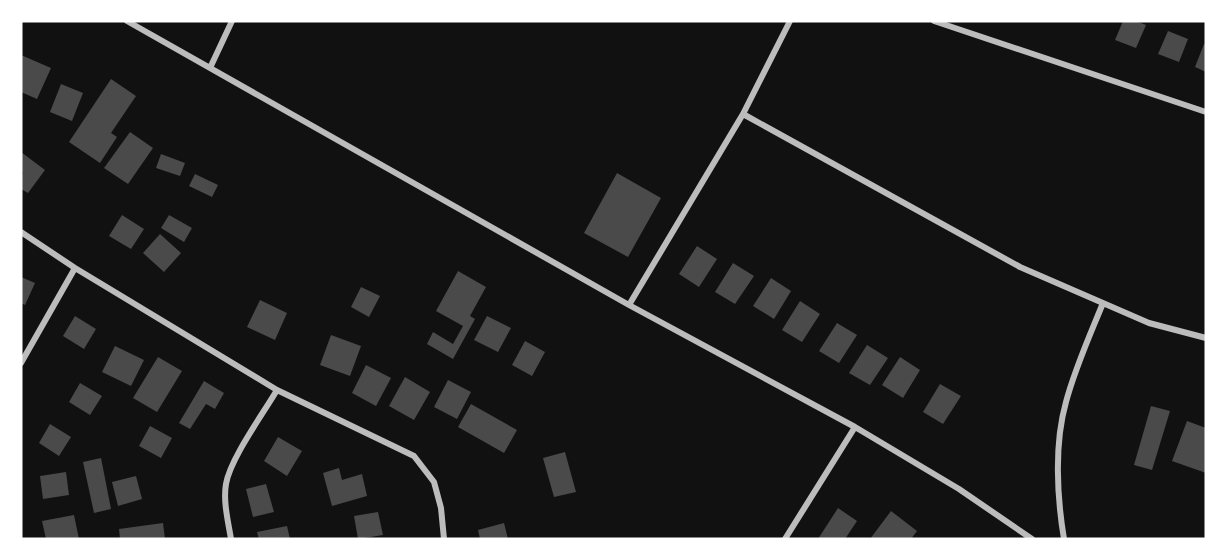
<svg xmlns="http://www.w3.org/2000/svg" width="1227" height="560" viewBox="0 0 1227 560" font-family="'Space Grotesk',sans-serif">
<style>
.building{fill:#4a4a4a}
.lines{fill:none;stroke-linecap:round;stroke-linejoin:round}
.minor{stroke:#bcbcbc;stroke-width:6}
</style>
<rect width="100%" height="100%" fill="#111"/>
<path class="building" d="M1123,21H1136L1146,25L1136,48L1115,40Z
M1168,31L1188,39L1179,62L1158,54Z
M1204,44L1206,45V72L1195,67Z
M21,55L51,68L37,99L21,92Z
M111,79L136,96L111,133L117,137L100,163L69,142Z
M61,84L83,93L72,121L50,112Z
M130,132L153,148L128,184L104,168Z
M21,152L45,170L28,193L21,189V176L23,173L21,172Z
M161,154L185,163L180,176L156,168Z
M617,173L661,198L628,257L584,233Z
M195,174L218,185L212,197L189,186Z
M122,215L144,229L131,249L109,236Z
M169,215L192,228L184,242L161,228Z
M160,234L181,253L164,272L143,253Z
M697,246L717,259L699,287L679,274Z
M733,263L754,276L735,304L715,292Z
M458,271L486,287L470,316L475,319L453,359L427,344L433,332L453,344L463,326L436,311Z
M21,277L35,283L25,305L21,303Z
M771,278L791,291L774,319L753,306Z
M361,287L380,296L369,317L351,307Z
M260,300L287,313L275,340L247,327Z
M800,301L820,314L802,342L782,330Z
M75,316L96,329L84,349L63,336Z
M487,316L511,328L498,352L474,340Z
M837,323L857,335L839,363L819,351Z
M331,335L361,346L350,376L320,365Z
M525,341L545,352L532,376L512,365Z
M867,345L888,358L870,385L849,373Z
M115,346L144,360L131,386L102,372Z
M158,357L182,371L157,412L133,398Z
M900,357L920,370L903,398L882,385Z
M366,365L391,378L376,406L352,393Z
M405,377L430,392L414,420L389,406Z
M448,380L471,392L457,419L434,407Z
M204,381L224,393L215,409L206,404L190,429L179,423Z
M80,383L102,396L90,415L69,402Z
M940,384L961,396L943,424L923,412Z
M471,404L517,430L504,453L458,427Z
M1151,406L1170,411L1152,470L1134,465Z
M1187,421L1206,428V473L1172,461Z
M50,424L71,437L59,456L39,443Z
M150,426L172,438L161,458L139,446Z
M278,437L302,451L287,476L264,461Z
M565,452L576,492L554,497L543,458Z
M101,458L111,509L94,513L83,462Z
M339,468L342,480L362,474L367,496L332,506L323,473Z
M66,472L69,495L43,499L40,476Z
M136,476L142,499L118,506L112,482Z
M266,484L274,512L253,517L246,489Z
M838,508L857,521L845,539H818Z
M891,511L917,531L911,539H870Z
M378,512L383,535L358,539L354,516Z
M74,515L79,539H46L42,521Z
M163,523L165,539H120L119,529Z
M504,523L508,539H480L478,530Z
M287,526L290,539H259L257,532Z"/>
<g class="lines">
<path class="minor" d="M127,21L629,305L855,427L959,489L1032,539
M934,21L1206,112
M210,68L232,21
M743,114L1020,267L1149,323L1206,338
M21,232L75,268L277,390L414,456L434,482L441,508L444,539
M629,305L743,114L790,21
M21,363L75,268
M231,539C228,521 223,501 226,484C230,459 263,414 277,390
M785,539L855,427
M1064,539C1057,497 1054,444 1066,402C1075,368 1090,335 1103,303"/>
</g>
<rect width="1227" height="560" fill="none" stroke="#ffffff" stroke-width="45"/>
</svg>
